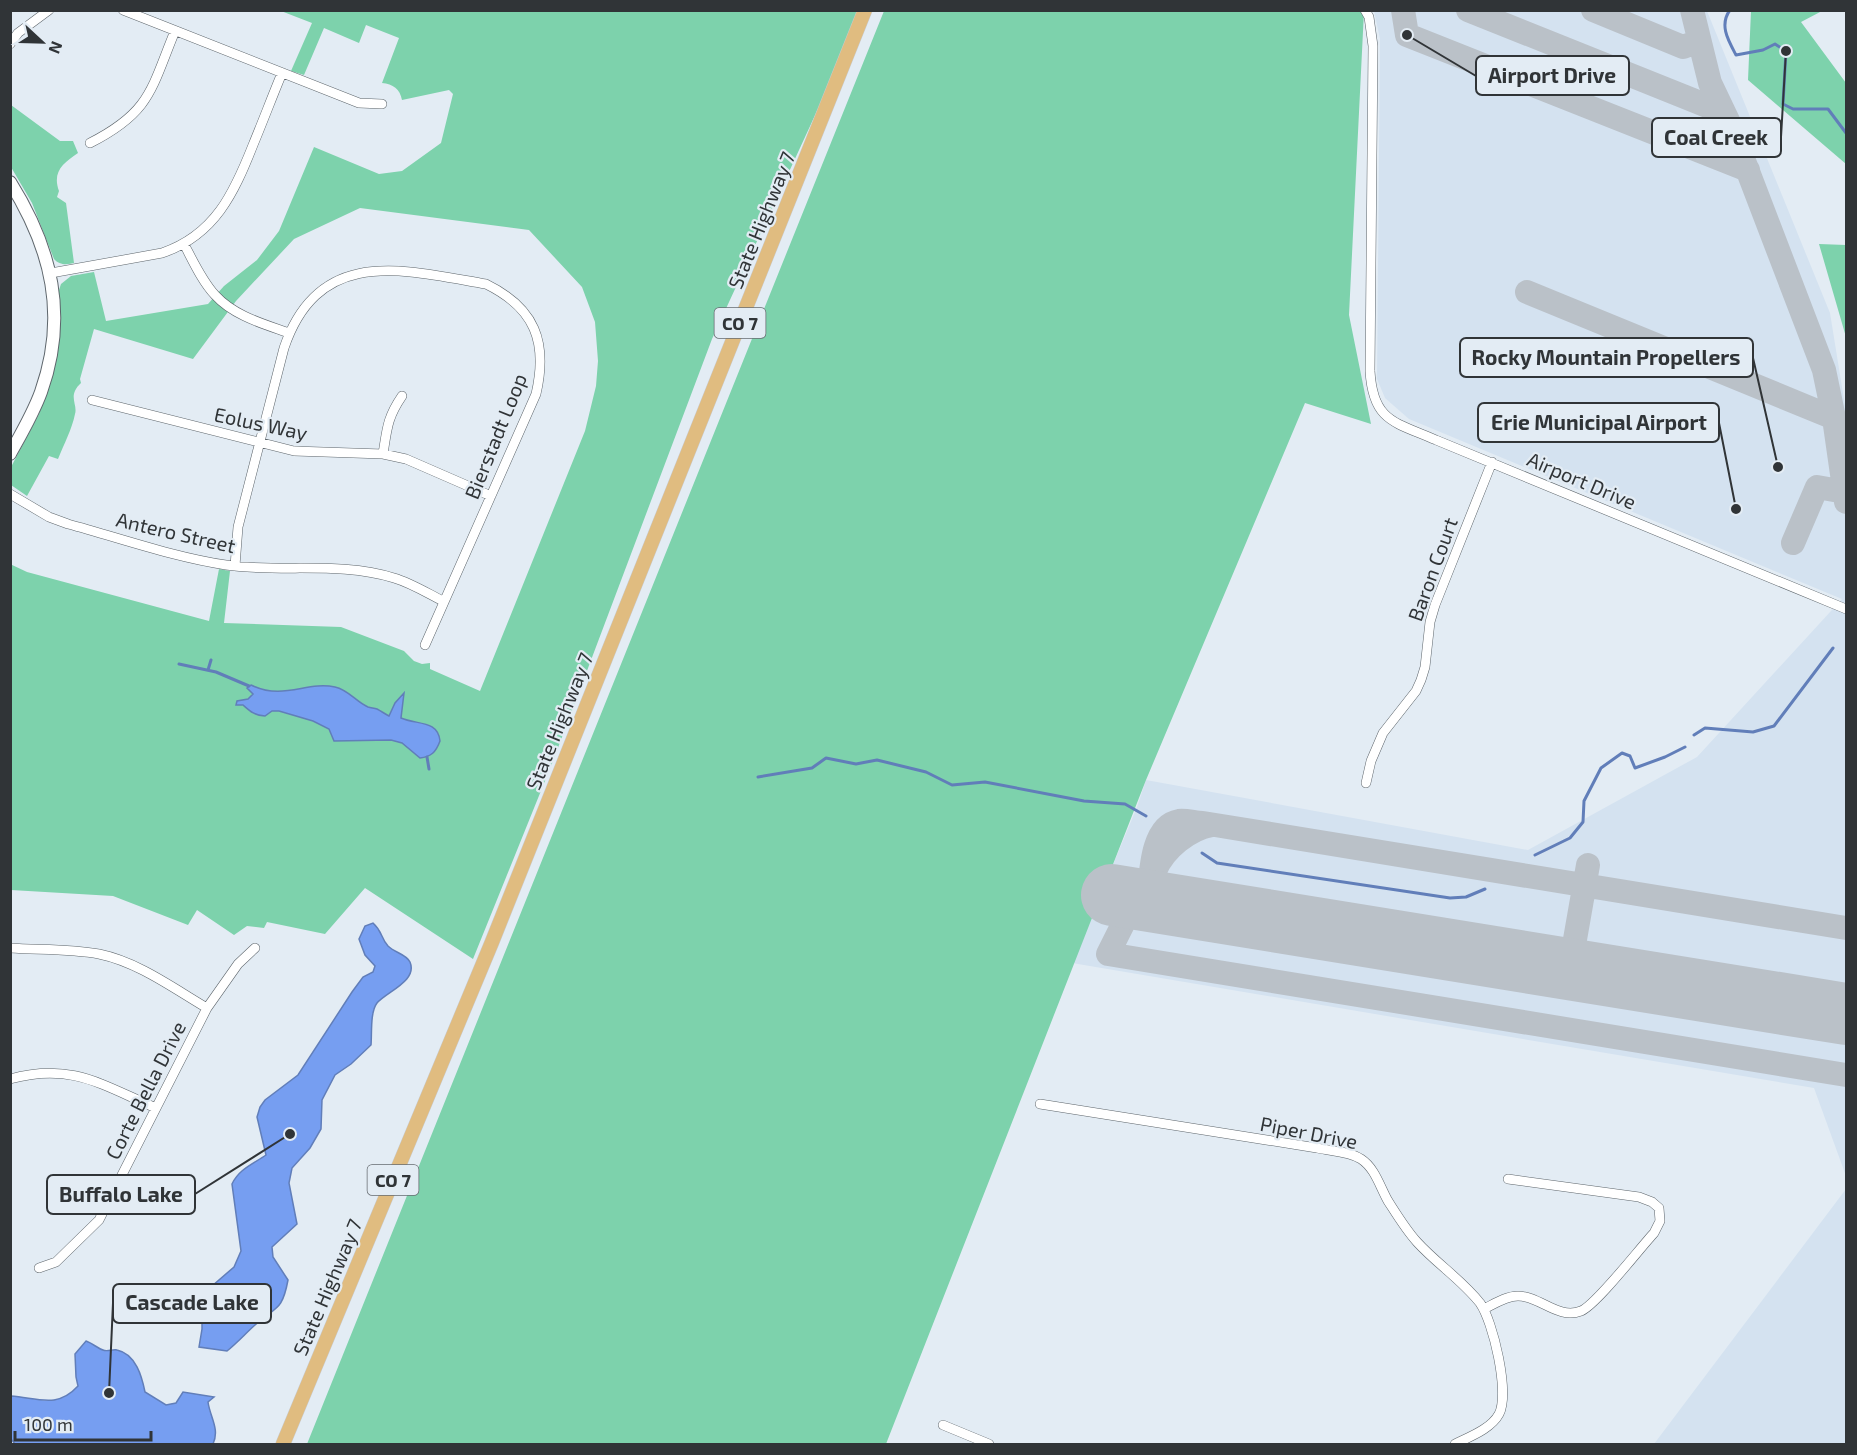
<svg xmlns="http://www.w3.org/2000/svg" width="1857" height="1455" viewBox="0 0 1857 1455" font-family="'Exo 2',sans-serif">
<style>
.built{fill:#d4e2f0}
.green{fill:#7dd2ac}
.water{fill:#769ef1;stroke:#617eb9;stroke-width:1.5}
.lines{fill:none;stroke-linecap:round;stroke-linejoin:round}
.stream{stroke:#617eb9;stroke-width:3}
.taxiway{stroke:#bac1c8;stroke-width:24}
.runway{stroke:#bac1c8;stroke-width:62}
.street-casing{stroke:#5d656b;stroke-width:10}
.secondary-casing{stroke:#5d656b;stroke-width:14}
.primary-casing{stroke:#c9cacb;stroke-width:15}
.street{stroke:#fff;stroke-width:9}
.secondary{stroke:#fff;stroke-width:12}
.primary{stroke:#e0bc80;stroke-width:14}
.labels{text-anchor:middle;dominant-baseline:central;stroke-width:4.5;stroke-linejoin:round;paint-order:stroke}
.shield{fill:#e3ecf4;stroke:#666b70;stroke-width:1.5}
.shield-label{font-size:18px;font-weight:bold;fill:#303437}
.street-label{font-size:20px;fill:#303437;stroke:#e3ecf4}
.leader{fill:none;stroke:#303437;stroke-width:2}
.callout-dot{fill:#303437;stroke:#e3ecf4;stroke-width:2}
.callout{fill:#e3ecf4;stroke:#303437;stroke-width:2}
.callout-label{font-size:21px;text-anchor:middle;font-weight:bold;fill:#303437}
</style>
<rect width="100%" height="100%" fill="#e3ecf4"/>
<path class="built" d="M1374,11H1707L1830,313L1846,412V1176L1814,1088L1072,963L1137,807L1146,780L1528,850L1697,757L1842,599L1409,419L1385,398L1377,379L1380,39Z
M1846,1189V1444H1654Z"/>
<path class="green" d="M281,11H863L712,339L553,761L473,959L365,888L325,934L267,922L264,928L247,926L234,935L197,910L188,925L113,896L11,890L10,564L27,572L209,621L219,569L230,571L224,623L341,627L404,651L414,661L422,664L430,663V669L480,691L585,431L596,386L598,361L595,322L582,287L529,230L360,208L294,239L236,301L193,359L94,329L80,379L81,383C67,396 78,404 75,414C72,429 64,444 58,459L49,456L27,496L11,485V467L39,414L54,366L59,330V290L61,284L71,276L94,272L106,321L208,304L224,286L257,260L279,231L314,147L379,174L402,171L441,143L453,94L449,90L402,100C400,89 393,84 382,83L399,38L366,25L359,43L324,28L304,75L291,71L312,23Z
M884,11H1364L1349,315L1371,424L1305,403L1146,780L886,1444H307Z
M1751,11H1822L1801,22L1846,83V164L1748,80Z
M11,105L60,141H73L78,153C63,163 52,172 59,191L57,197L66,203L74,263C67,265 59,265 54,259L32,203L11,167Z
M1819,244L1846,245V337Z"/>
<path class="water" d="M251,685C284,701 306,681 335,687C349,690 356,702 368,707C371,708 374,708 377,709C381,711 385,714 389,716L395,703L404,693L401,718C417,725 438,720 440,741C436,752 431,757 420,758L402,743L391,740L334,741L329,729L313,721L279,711H272L265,716C254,715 251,712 243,705H236L237,701L248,699L253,694L247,688Z
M373,923C383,932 380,937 388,946C395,953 406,954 410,962C418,981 386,992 377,1003C370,1012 372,1034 371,1045L351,1064L335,1075L322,1100L321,1129L310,1148L292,1168L289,1183L297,1224L272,1247L273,1257L288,1280C282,1312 276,1306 255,1325C245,1334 237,1343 227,1351L199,1347L202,1329V1297L212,1286L234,1267L241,1251L232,1184C239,1169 253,1164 266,1155L257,1117L260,1107L265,1100L298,1075L352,992L363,977L373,972L375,966L365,955L359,939L365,926Z
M86,1341C92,1343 97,1348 103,1350C107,1352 113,1349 117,1350C136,1354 142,1377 145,1392L166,1405L176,1403L183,1392L214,1397L208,1402C210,1417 220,1429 213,1444H15L11,1439V1396C38,1398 57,1409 78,1386L76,1377L75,1354Z"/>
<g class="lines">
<path class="stream" d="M1730,10C1719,25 1728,40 1736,55L1763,50L1775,44L1786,51L1783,104L1793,109H1828L1846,133
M179,664L216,672L249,686
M208,670L211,660
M1694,735L1705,728L1753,732L1774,726L1833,648
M427,757L429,769
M758,777L812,768L826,758L856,764L877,760L926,772L952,785L985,782L1084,801L1125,804L1146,816
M1202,853L1217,863L1450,898L1466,897L1485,889
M1535,855L1570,838L1583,822L1584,801L1601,768L1622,753L1630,756L1635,768L1665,757L1685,747"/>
<path class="taxiway" d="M1403,10L1407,35L1748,170
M1468,10L1710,107L1721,106
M1593,10L1683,47L1699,41
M1692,10L1710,83L1731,127L1824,370L1834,418L1846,502
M1527,292L1834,418
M1793,543L1817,487L1845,492
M1155,871C1164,849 1189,829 1212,825
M1136,898L1108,954L1846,1075
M1148,901C1151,878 1150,826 1179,821C1186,820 1196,823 1203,823L1846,928
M1570,968L1588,865"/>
<path class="runway" d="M1112,895L1846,1014"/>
<g class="street-casing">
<path id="street" d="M123,10L359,103L382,104
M1365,10L1369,17L1373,46L1370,371C1373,422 1395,422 1436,440L1846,609
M10,44L18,33L49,10
M90,143C151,112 151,89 175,31
M184,244C193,261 202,281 215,295C234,316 264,324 289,333
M51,273L162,253C215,235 234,193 253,145C263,121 272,97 282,73
M92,400L294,451L383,454L406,459L491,496
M383,454C387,429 387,418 402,396
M10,494L49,517L68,524C120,538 173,557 226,565C282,573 340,561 394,578C411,583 427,593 443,601
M235,566L238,527L284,348C319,245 404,270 486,284C535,308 548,342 536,394L425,645
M1366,783L1371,761L1383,733L1416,691L1421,680L1425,667L1430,622L1435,605L1492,462
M10,948C39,950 70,949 99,954C138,962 173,988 207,1008
M10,1079C71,1062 102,1085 156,1108
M1040,1104L1317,1148C1330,1151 1349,1151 1361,1159C1375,1168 1380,1187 1388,1201C1397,1215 1406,1230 1417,1242C1437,1264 1462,1280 1480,1303C1493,1321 1510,1393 1499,1414C1491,1429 1469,1437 1455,1444
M39,1268L56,1262L99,1220L207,1008L238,964L255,948
M1484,1309C1494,1304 1506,1296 1518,1296C1540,1296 1558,1320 1581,1311C1596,1305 1640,1248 1654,1233L1660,1221L1659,1208L1652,1202L1639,1197L1508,1179
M943,1425L989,1444"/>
</g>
<g class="secondary-casing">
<path id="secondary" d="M10,182C52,249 68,316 41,392C33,414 21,434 10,454"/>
</g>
<g class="primary-casing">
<path id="primary" d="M283,1444L492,942L865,10"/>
</g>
<use href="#street" class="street"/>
<use href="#secondary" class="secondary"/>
<use href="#primary" class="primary"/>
</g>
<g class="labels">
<g class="shield">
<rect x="714.5" y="308" width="51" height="30" rx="4.5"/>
<rect x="367.5" y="1165" width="51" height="30" rx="4.5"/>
</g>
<g class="shield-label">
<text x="740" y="323">CO 7</text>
<text x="393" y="1180">CO 7</text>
</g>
<g class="street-label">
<text transform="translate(761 220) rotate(-68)">State Highway 7</text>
<text transform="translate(261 423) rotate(12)">Eolus Way</text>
<text transform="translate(495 436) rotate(-68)">Bierstadt Loop</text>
<text transform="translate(1582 480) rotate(23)">Airport Drive</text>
<text transform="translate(176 532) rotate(13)">Antero Street</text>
<text transform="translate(1432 569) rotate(-70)">Baron Court</text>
<text transform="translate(559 721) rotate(-68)">State Highway 7</text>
<text transform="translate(145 1090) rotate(-63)">Corte Bella Drive</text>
<text transform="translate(1309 1132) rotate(11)">Piper Drive</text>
<text transform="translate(327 1287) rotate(-67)">State Highway 7</text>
</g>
</g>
<path class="leader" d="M1407 35L1476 76M1786 51L1781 137M1778 467L1753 358M1736 509L1719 423M290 1134L195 1194M109 1393L113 1303"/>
<g class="callout-dot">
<circle cx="1407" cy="35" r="6"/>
<circle cx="1786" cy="51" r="6"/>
<circle cx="1778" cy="467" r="6"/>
<circle cx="1736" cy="509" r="6"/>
<circle cx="290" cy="1134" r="6"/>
<circle cx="109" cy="1393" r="6"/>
</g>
<g class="callout">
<rect x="1476" y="56" width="153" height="39" rx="6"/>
<rect x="1652" y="118" width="129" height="39" rx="6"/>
<rect x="1460" y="338" width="293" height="39" rx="6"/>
<rect x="1478" y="403" width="241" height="39" rx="6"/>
<rect x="47" y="1175" width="148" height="39" rx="6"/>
<rect x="113" y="1284" width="158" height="39" rx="6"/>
</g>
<g class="callout-label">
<text x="1552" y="83">Airport Drive</text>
<text x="1716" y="145">Coal Creek</text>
<text x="1606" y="365">Rocky Mountain Propellers</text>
<text x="1599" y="430">Erie Municipal Airport</text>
<text x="121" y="1202">Buffalo Lake</text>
<text x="192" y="1310">Cascade Lake</text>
</g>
<rect width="1857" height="1455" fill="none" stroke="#303437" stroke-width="24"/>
<g transform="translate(42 42) rotate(112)" stroke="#e3ecf4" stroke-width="4.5" paint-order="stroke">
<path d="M0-4.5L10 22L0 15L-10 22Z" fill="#303437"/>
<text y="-9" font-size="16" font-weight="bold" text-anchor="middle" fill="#303437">N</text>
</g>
<path d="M15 1431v9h136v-9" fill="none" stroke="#303437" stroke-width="3"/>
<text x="24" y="1431" font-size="18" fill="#303437" stroke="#e3ecf4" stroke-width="4.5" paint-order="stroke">100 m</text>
</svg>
